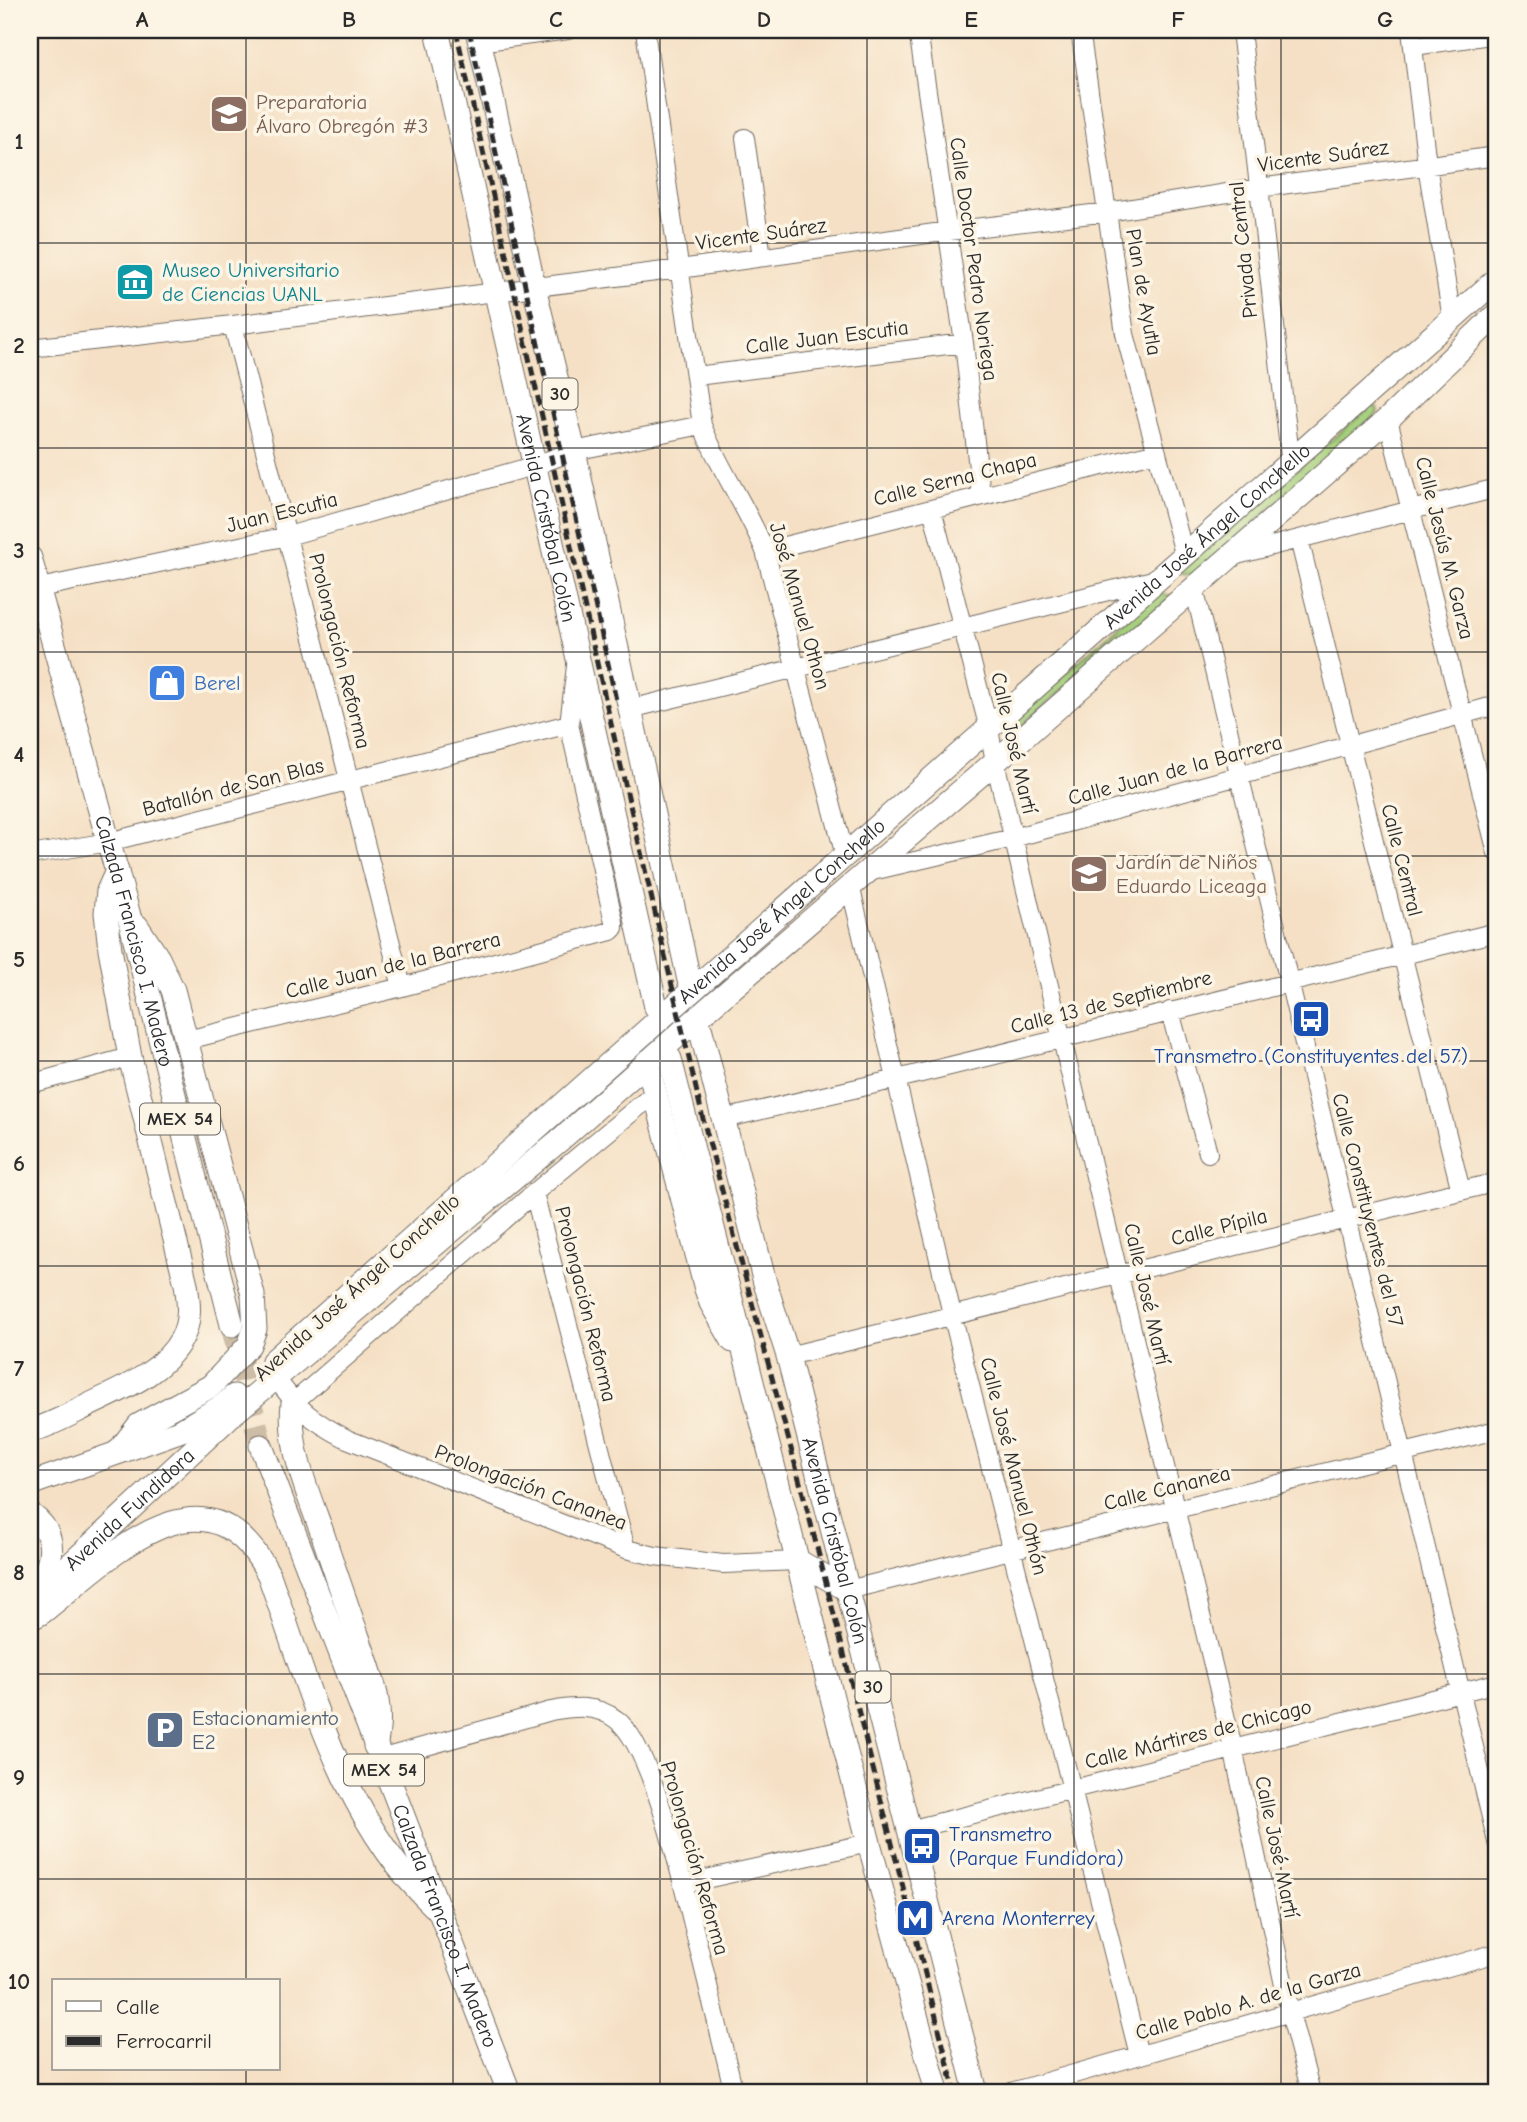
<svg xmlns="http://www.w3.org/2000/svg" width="1527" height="2122" viewBox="0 0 1527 2122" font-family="'Comic Neue',sans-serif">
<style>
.green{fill:#a4cf7b;stroke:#687d53;stroke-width:2}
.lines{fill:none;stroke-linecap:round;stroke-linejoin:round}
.major-tunnel{stroke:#cdbca6;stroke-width:23;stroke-dasharray:23 11;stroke-linecap:butt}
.minor-casing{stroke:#726a61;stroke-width:20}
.major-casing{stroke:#726a61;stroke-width:25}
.minor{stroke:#fff;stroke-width:18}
.major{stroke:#fff;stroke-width:23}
.rail{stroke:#2b2b2b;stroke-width:5;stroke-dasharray:10 5;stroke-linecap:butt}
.grid{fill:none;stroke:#2b2b2b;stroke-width:2;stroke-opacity:0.55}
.labels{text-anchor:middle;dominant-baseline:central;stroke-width:7;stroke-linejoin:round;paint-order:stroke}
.shield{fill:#fcf5e5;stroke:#6a6863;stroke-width:2}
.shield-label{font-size:19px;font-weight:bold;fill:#2b2b2b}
.education-label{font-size:21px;fill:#785e54;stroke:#fcf5e5;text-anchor:start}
.street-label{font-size:21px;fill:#2b2b2b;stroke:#fcf5e5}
.culture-label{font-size:21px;fill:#0d838f;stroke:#fcf5e5;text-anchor:start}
.shop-label{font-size:21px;fill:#366cbe;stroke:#fcf5e5;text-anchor:start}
.transit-label{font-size:21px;fill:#164399;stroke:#fcf5e5;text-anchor:start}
.service-label{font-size:21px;fill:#4e5e75;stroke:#fcf5e5;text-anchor:start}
.neatline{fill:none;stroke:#2b2b2b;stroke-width:2.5}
.grid-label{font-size:23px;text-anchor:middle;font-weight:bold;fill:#2b2b2b}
</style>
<rect width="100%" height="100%" fill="#fcf5e5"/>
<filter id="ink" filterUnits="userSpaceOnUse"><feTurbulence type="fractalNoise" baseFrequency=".0143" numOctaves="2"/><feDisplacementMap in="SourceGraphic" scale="14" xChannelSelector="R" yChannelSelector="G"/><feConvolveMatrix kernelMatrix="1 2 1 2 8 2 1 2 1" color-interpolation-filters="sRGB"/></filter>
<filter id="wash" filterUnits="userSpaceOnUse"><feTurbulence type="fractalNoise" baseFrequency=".00686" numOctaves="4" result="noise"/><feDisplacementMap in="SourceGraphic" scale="28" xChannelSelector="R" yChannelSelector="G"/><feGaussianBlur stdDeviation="1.57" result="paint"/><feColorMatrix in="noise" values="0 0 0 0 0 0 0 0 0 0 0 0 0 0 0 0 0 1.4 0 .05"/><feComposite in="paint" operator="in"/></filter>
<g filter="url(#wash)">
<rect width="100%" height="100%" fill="#f5e0c5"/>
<path class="green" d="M1372,405L1377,408L1378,413L1195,576L1177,573Z
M1155,593L1173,596L1013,732L1008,725Z"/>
</g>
<g filter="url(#ink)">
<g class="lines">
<path class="major-tunnel" d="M232,1325L261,1446"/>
<g class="minor-casing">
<path id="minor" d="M645,30L702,425C719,469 747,507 765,551L845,856
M918,30L964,343L981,495
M1080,30L1125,334L1185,557
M1241,30L1291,465
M1411,30L1427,165L1452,319
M479,42L568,30
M1414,46L1497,34
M745,138L762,257
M233,325L402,987
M30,348L233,325L680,269L949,231L1108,212L1259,188L1497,156
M696,376L964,343
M1388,419L1497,853
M932,509L989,729L995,762L1233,1748L1290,2013L1311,2092
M1299,539L1461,1191
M765,551L1157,452
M1233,556L1497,488
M1194,588L1497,1842
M30,590L288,536L536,465L574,451L702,425
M630,709L1157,579
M30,855L109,842L569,724
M868,872L1013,838L1497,705
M850,885L952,1314L1139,2055
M1170,1011L1208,1153
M187,1040L402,987L611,931L614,928V922L569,724L576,666
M30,1084L130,1057
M736,1116L897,1079L1497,932
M534,1193L626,1549
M788,1356L1497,1182
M276,1378C298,1410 313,1421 347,1439L626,1549L655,1556L723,1564L798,1561
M293,1403L534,1193L655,1093
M848,1590L1497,1430
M380,1759L551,1711C574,1707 597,1704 617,1720C655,1749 687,1903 700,1953C711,1999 723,2046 734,2092
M909,1830L1497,1683
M683,1884L869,1843
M1011,2092L1497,1953"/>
</g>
<g class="major-casing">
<g id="major">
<path id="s1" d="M437,30L656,1007"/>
<path d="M477,30L534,287L574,451L689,980"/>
<path id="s2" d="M30,558L128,912L232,1325"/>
<path id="s3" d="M701,1031L765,1283L788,1356L976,2092"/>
<path d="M670,1059L869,1843L937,2092"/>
<path d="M647,1062L706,1289L711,1303L733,1341"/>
<path id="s4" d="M273,1361C680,999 1090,641 1497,279"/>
<path d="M293,1403C288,1447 307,1491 322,1532C334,1569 347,1606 360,1643C372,1678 385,1708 375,1746"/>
<path d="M30,1431C49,1426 67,1416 85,1407C119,1390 163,1374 182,1338C191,1320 189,1303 186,1284L130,1057L110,949L106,913L108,891L117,871"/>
<path id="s5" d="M261,1446L509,2092"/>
<path d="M118,1452L139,1425L211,1386L249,1345L255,1329L253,1295L173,990L158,958L137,926"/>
<path d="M30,1484L182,1430L224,1405L234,1396"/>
<path d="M30,1514C61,1536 51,1560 39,1589"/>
<path d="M798,1561L848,1590"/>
<path id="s6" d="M30,1602L229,1417L561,1139L710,1007L995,762L1388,419L1497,314"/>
<path d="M30,1619L41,1613C108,1560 206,1454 269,1575C310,1689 343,1821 434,1906"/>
</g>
</g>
<use href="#minor" class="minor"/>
<use href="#major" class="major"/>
<path class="rail" d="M456,30L599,672L704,1123L809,1516L955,2092
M469,30L616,700"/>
</g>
</g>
<path class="grid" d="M246,30V1980M453,30V2092M660,30V2092M867,30V2092M1074,30V2092M1281,30V2092M30,243H1497M30,448H1497M30,652H1497M30,856H1497M30,1061H1497M30,1266H1497M30,1470H1497M30,1674H1497M30,1879H1497M246,2068V2092"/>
<defs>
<g id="university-square" transform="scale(2.0125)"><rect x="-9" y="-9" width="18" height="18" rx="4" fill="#8d6e63" stroke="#fcf5e5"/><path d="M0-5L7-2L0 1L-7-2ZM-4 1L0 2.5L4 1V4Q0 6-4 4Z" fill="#fff"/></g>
<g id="museum-square" transform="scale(2.0125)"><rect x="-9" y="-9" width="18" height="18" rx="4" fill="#0f9aa8" stroke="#fcf5e5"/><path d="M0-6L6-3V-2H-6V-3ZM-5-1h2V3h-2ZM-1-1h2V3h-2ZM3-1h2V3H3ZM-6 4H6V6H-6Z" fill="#fff"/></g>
<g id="shop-square" transform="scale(2.0125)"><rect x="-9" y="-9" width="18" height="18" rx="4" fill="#3f7fe0" stroke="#fcf5e5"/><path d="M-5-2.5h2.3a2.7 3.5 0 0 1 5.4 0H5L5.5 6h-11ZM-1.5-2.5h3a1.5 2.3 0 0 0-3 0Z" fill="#fff"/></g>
<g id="school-square" transform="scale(2.0125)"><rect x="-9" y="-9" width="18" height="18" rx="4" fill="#8d6e63" stroke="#fcf5e5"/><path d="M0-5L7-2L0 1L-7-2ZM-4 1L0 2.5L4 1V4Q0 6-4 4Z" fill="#fff"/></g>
<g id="bus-square" transform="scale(2.0125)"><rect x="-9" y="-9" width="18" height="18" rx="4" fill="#1a4fb4" stroke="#fcf5e5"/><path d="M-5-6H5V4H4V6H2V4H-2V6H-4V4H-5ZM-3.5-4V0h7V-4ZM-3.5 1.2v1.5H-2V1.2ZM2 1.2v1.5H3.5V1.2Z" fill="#fff"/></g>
<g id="parking-square" transform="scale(2.0125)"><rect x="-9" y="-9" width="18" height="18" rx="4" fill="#5c6f8a" stroke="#fcf5e5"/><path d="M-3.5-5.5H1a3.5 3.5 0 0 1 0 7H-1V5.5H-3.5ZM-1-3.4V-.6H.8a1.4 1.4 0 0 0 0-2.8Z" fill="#fff"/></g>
<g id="metro-square" transform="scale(2.0125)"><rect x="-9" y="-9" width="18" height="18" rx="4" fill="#1a4fb4" stroke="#fcf5e5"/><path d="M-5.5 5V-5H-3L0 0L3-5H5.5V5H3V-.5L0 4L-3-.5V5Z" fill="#fff"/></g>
</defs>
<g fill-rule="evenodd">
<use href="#university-square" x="229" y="114"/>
<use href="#museum-square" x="135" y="282"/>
<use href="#shop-square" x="167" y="683"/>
<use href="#school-square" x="1089" y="874"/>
<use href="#bus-square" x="1311" y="1019"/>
<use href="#parking-square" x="165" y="1730"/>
<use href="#bus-square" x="922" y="1846"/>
<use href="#metro-square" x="915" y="1918"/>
</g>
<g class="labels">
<g class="shield">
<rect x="542.5" y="378.5" width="35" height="31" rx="5"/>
<rect x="140" y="1103.5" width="80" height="31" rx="5"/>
<rect x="855.5" y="1671.5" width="35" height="31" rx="5"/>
<rect x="344" y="1754.5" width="80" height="31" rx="5"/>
</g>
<g class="shield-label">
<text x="560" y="394">30</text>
<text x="180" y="1119">MEX 54</text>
<text x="873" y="1687">30</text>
<text x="384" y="1770">MEX 54</text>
</g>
<g class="education-label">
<text x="256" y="102">Preparatoria<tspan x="256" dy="24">Álvaro Obregón #3</tspan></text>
<text x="1116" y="862">Jardín de Niños<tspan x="1116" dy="24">Eduardo Liceaga</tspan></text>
</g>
<g class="street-label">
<text transform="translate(1323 156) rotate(-8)">Vicente Suárez</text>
<text transform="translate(761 234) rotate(-8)">Vicente Suárez</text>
<text transform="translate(1243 250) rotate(-96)">Privada Central</text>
<text transform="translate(974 259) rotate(82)">Calle Doctor Pedro Noriega</text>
<text transform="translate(1144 292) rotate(80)">Plan de Ayutla</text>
<text transform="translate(827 337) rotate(-7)">Calle Juan Escutia</text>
<text transform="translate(955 479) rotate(-14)">Calle Serna Chapa</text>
<text transform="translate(282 512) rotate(-14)">Juan Escutia</text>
<text stroke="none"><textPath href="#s1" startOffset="500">Avenida Cristóbal Colón</textPath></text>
<text stroke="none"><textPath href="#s4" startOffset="1246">Avenida José Ángel Conchello</textPath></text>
<text transform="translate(1445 548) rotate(76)">Calle Jesús M. Garza</text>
<text transform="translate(800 606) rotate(74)">José Manuel Othon</text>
<text transform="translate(340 651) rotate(76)">Prolongación Reforma</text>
<text transform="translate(1014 743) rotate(77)">Calle José Martí</text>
<text transform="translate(1175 770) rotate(-15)">Calle Juan de la Barrera</text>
<text transform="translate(233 787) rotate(-14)">Batallón de San Blas</text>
<text transform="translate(1402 860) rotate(76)">Calle Central</text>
<text stroke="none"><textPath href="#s4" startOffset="679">Avenida José Ángel Conchello</textPath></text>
<text stroke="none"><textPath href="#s2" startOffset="397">Calzada Francisco I. Madero</textPath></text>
<text transform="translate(393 965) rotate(-14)">Calle Juan de la Barrera</text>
<text transform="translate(1111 1002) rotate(-14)">Calle 13 de Septiembre</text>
<text transform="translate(1368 1210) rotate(76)">Calle Constituyentes del 57</text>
<text transform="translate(1219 1227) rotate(-14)">Calle Pípila</text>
<text transform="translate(357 1287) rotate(-42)">Avenida José Ángel Conchello</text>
<text transform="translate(1147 1294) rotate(77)">Calle José Martí</text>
<text transform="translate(586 1304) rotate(76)">Prolongación Reforma</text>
<text transform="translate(1014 1466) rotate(76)">Calle José Manuel Othón</text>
<text transform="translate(531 1487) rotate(21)">Prolongación Cananea</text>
<text transform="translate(1167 1488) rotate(-14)">Calle Cananea</text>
<text stroke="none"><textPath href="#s6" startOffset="136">Avenida Fundidora</textPath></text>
<text stroke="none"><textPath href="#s3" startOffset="527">Avenida Cristóbal Colón</textPath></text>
<text transform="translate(1198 1734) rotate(-14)">Calle Mártires de Chicago</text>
<text transform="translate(1277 1847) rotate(78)">Calle José Martí</text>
<text transform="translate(695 1858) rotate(74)">Prolongación Reforma</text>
<text stroke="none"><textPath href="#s5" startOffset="514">Calzada Francisco I. Madero</textPath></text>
<text transform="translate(1248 2001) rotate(-16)">Calle Pablo A. de la Garza</text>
</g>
<g class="culture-label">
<text x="162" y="270">Museo Universitario<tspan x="162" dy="24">de Ciencias UANL</tspan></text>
</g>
<g class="shop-label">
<text x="194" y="683">Berel</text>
</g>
<g class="transit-label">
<text x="1311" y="1056" text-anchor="middle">Transmetro (Constituyentes del 57)</text>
<text x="949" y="1834">Transmetro<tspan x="949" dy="24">(Parque Fundidora)</tspan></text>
<text x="942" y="1918">Arena Monterrey</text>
</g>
<g class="service-label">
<text x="192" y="1718">Estacionamiento<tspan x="192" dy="24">E2</tspan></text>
</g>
</g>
<rect width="1527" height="2122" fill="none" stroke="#fcf5e5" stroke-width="77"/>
<rect x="52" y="1979" width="228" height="91" fill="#fcf5e5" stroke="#a8a49b" stroke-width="2"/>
<rect x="66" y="2001" width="35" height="10" fill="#ffffff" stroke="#a8a49b" stroke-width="2"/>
<text x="116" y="2014" font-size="21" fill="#2b2b2b">Calle</text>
<rect x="66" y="2036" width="35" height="10" fill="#2b2b2b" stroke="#a8a49b" stroke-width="2"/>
<text x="116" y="2048" font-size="21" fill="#2b2b2b">Ferrocarril</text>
<rect x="38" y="38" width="1450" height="2046" class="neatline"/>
<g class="grid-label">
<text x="142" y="27">A</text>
<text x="349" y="27">B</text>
<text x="556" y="27">C</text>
<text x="764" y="27">D</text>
<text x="971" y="27">E</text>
<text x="1178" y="27">F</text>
<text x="1385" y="27">G</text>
<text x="19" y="149">1</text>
<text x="19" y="353">2</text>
<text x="19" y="558">3</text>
<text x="19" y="762">4</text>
<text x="19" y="967">5</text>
<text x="19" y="1171">6</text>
<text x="19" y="1376">7</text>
<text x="19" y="1580">8</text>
<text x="19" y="1785">9</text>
<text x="19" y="1989">10</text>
</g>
</svg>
